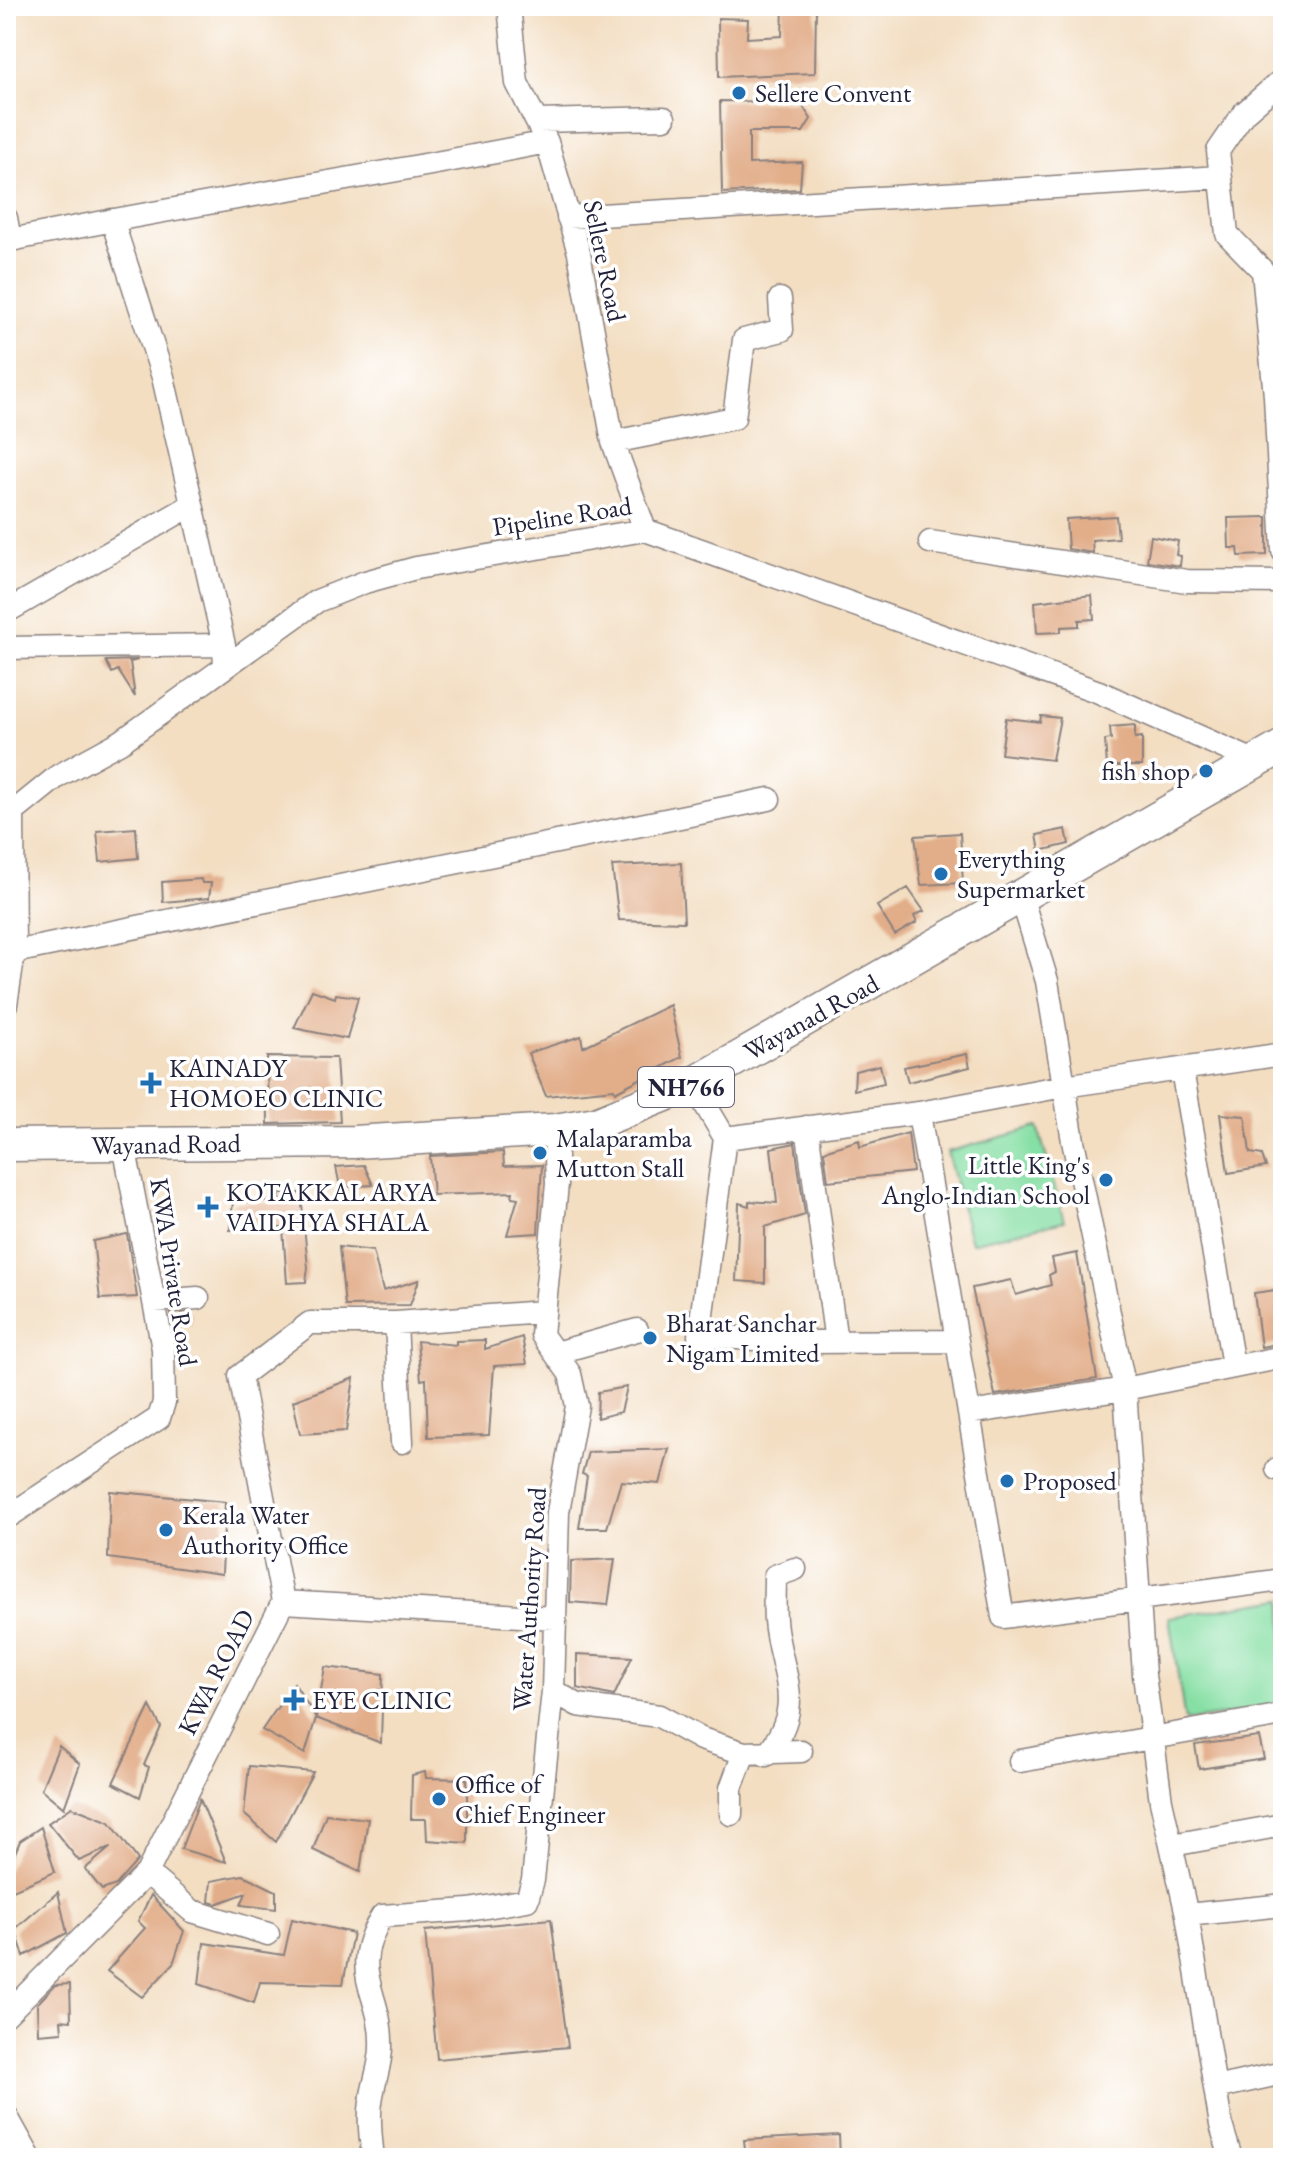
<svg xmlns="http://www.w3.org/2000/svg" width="1289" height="2164" viewBox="0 0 1289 2164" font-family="'EB Garamond',serif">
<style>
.green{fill:#86dfa4;stroke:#548070;stroke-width:2}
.building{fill:#e2ad89}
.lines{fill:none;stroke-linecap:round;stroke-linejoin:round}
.minor-casing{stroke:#8a807e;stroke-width:25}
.highway-casing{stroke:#8a807e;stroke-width:35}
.minor{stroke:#fff;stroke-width:22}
.highway{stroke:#fff;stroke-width:32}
.poi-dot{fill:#1f6fb2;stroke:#fff;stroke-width:3}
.labels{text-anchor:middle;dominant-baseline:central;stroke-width:7;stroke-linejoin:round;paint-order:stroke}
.shield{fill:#fff;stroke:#646476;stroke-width:2}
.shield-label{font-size:24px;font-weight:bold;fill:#22223b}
.poi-label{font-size:26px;fill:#22223b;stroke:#fff;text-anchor:start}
.street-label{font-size:26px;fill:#22223b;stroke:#fff}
</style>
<rect width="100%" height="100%" fill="#fff"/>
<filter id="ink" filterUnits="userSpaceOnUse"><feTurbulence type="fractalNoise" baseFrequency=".0125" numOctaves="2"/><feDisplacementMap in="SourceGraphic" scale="16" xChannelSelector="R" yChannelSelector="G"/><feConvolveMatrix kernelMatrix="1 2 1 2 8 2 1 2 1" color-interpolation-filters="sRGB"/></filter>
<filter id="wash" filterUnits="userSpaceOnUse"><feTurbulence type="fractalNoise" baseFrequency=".006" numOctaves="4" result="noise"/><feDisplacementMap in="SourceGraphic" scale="32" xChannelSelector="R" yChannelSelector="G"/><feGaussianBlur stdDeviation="1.8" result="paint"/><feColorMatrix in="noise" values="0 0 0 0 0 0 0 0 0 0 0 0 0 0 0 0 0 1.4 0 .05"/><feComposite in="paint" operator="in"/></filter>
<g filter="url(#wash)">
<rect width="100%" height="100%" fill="#f3dec2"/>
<path class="green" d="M1038,1127L1064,1221L971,1243L947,1152Z
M1283,1599V1706L1185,1721L1169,1617Z"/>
<g id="blocks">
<path class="building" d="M783,6H816L815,73L719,77L718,18L748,19L747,38L782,36Z
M720,101L800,102L811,119L803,132H749V164L802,162L800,189L722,193Z
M1116,516L1118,538L1092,540L1093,553L1068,549L1066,519Z
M1267,517V555L1239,556L1238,548H1229L1228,518Z
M1151,536L1178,541L1176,555L1181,556L1180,566L1147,561Z
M1092,595L1094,619L1079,620V626L1061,627V632L1037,633L1035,602Z
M138,660L130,662L135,697L118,670L112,673L106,661Z
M1041,716L1060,718L1052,760L1001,754L1006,718L1040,722Z
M1135,725V738L1142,737V766H1107L1105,740L1111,739L1110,727Z
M136,828L138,858L100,862L97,831Z
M1066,829L1069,844L1040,851L1037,835Z
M960,833L963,883L921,885L915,836Z
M681,863L684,922L619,920L612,866Z
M201,879L202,883H211L209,898L163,902L162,882Z
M908,888L924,911L914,916L917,922L895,935L877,906Z
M312,990L335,998L336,994L358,997L347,1039L294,1028Z
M670,1005L682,1057L615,1092L614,1089L546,1096L528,1053L581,1036L583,1047Z
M967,1054L970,1067L908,1082L904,1067Z
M267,1057L336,1058L340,1122L268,1124Z
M880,1065L884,1083L854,1090L855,1071Z
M1220,1114L1245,1116L1250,1153L1262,1155L1266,1167L1228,1173Z
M908,1133L913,1172L828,1181L824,1151L859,1140L860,1147Z
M795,1143L805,1215L765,1227V1283L736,1281L739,1203L749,1206V1201L777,1203L771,1148Z
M503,1152L504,1166L542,1165L538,1233L507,1235L518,1198L512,1197L513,1192L433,1195L430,1156Z
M364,1165L373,1185L340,1187L336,1167Z
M301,1193L308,1268L306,1282L287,1283L283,1228L230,1230L233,1202H280V1194Z
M127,1234L137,1297L100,1299L93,1241Z
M339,1247L373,1251L383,1291L419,1280L410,1305L345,1306Z
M1077,1253L1097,1379L995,1395L972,1288L1011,1280L1016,1295L1051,1285L1049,1275L1055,1272L1052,1258Z
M1283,1289V1343L1261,1347L1254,1293Z
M192,1312L191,1324H172L171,1314Z
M522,1337L527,1364L494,1366L489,1435L428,1437L426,1379L421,1380L417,1341L456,1345V1341L485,1340V1349Z
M354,1378L346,1431L300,1434L293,1401Z
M627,1387L621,1412L597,1418L598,1392Z
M669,1449L660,1484L621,1481L607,1528H579L587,1476L582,1474L588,1452Z
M110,1491L225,1502L222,1574L108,1558Z
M615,1559L608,1605L570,1602L571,1561Z
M577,1654L632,1657L614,1696L577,1688Z
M325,1667L383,1674L381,1743L316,1718Z
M294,1683L316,1718L305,1754L262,1730Z
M150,1706L161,1727L144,1765L149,1767L140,1797L113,1783Z
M1259,1737L1264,1759L1199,1769L1195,1745Z
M59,1746L80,1764L64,1808L41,1789Z
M249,1766L313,1772L276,1842L244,1814Z
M425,1772L426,1778L467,1779V1843L427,1840L426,1819H411L412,1775Z
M200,1799L226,1862L181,1849Z
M72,1807L110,1822L138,1860L116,1885L102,1890L85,1869L111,1847L79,1861L48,1823Z
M326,1814L368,1819L360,1872L313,1850Z
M41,1827L55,1872L6,1893V1874L20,1841Z
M243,1875L276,1891V1909L241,1905L246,1893L216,1904L209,1902L211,1881Z
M58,1892L67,1933L24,1956L15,1929Z
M151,1895L184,1931L173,1964L142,1997L107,1971L145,1928L138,1921Z
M292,1919L353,1933L343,1984L260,1982L254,2003L199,1984L204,1943L284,1955Z
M551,1919L568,2047L437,2059L425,1931Z
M70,1984L71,2021L61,2020L62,2032L38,2034L37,2004L55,1985Z
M839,2135L840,2158H746L744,2140Z"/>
</g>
</g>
<g filter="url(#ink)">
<use href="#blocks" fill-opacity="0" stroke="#8a807e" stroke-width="2"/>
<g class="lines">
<g class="minor-casing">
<path id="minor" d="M509,6L517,83L547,142L579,253L613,442L645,530
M1283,79L1244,113L1218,151L1227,234L1263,271L1275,396L1283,551
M537,121L664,118
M568,217L1220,177
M6,218L10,240
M112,220L163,377L224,645L225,666
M6,241C186,204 367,178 547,142
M613,442L734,418L744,340L782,330L780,299
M930,542L1187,581L1283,582
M6,612L192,505
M6,648L224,645
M6,818L58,776L122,741L317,601L365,582L416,568L645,530L1099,692L1256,762
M1022,899L1047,981L1073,1141L1125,1389L1144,1675L1161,1801L1187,1915L1221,2125L1231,2158
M14,952L769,799
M6,1004L14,952L13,812
M1182,1070L1233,1365
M693,1084L725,1138L919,1113L1064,1086L1283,1054
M919,1113L1003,1617L1283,1580
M807,1127L836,1342
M725,1138L699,1336L809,1342L957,1341
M154,1301L198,1298
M396,1323L402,1442
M555,1353L637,1330
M969,1413L1125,1389L1283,1357
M1277,1469L1283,1468
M6,1518L159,1418L164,1402L163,1349L124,1145
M283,1602L555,1618
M553,1691L578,1705L659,1716L701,1739L744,1753L801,1751
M766,1755C809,1703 779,1673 775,1620C774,1606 775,1591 775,1576L795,1569
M1020,1761L1283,1715
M731,1814V1788L744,1753
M1172,1845L1283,1825
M147,1873L192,1911L268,1934
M1187,1915L1283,1905
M6,2015L147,1873L283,1602L240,1376L310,1323H396L543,1312
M1215,2088L1283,2073
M6,2115L30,2158
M373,2158C371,2140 368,2120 371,2102C373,2084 381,2065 381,2047C383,1992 346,1974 382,1916L469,1910L527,1900L533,1880L553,1691L558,1512L577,1406L570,1374L542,1335L557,1184L555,1130"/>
</g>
<g class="highway-casing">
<path id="highway" d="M6,1145L354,1142L555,1130L596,1123L693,1084L1283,746"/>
</g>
<use href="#minor" class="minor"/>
<use href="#highway" class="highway"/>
</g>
</g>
<g class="poi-dot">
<circle cx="739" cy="93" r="8"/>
<circle cx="1206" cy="771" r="8"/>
<circle cx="941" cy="874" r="8"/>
<path d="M147 1071h8v8h8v8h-8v8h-8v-8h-8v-8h8z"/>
<circle cx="540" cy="1153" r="8"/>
<circle cx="1106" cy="1180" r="8"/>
<path d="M204 1195h8v8h8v8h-8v8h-8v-8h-8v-8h8z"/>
<circle cx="650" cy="1338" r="8"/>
<circle cx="1007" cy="1481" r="8"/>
<circle cx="166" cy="1530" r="8"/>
<path d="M290 1688h8v8h8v8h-8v8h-8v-8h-8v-8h8z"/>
<circle cx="439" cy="1799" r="8"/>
</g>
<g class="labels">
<rect class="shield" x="638" y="1067" width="96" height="40" rx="6"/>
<g class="shield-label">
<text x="686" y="1087">NH766</text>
</g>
<g class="poi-label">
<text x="755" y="93">Sellere Convent</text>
<text x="1190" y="771" text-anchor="end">fish shop</text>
<text x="957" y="859">Everything<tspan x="957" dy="30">Supermarket</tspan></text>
<text x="169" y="1068">KAINADY<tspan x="169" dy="30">HOMOEO CLINIC</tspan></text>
<text x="556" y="1138">Malaparamba<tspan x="556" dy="30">Mutton Stall</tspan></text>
<text x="1090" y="1165" text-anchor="end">Little King's<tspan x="1090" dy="30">Anglo-Indian School</tspan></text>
<text x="226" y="1192">KOTAKKAL ARYA<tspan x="226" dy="30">VAIDHYA SHALA</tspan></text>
<text x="666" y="1323">Bharat Sanchar<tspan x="666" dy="30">Nigam Limited</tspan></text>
<text x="1023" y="1481">Proposed</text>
<text x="182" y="1515">Kerala Water<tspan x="182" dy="30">Authority Office</tspan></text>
<text x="312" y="1700">EYE CLINIC</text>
<text x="455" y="1784">Office of<tspan x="455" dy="30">Chief Engineer</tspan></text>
</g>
<g class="street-label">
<text transform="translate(605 261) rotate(78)">Sellere Road</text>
<text transform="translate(562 516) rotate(-9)">Pipeline Road</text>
<text transform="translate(811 1017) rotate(-29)">Wayanad Road</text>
<text transform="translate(166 1144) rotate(-1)">Wayanad Road</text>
<text transform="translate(174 1272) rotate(81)">KWA Private Road</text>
<text transform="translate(529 1599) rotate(-86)">Water Authority Road</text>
<text transform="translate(216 1672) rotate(-63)">KWA ROAD</text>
</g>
</g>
<rect width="1289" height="2164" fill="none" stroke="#fff" stroke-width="32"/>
</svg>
